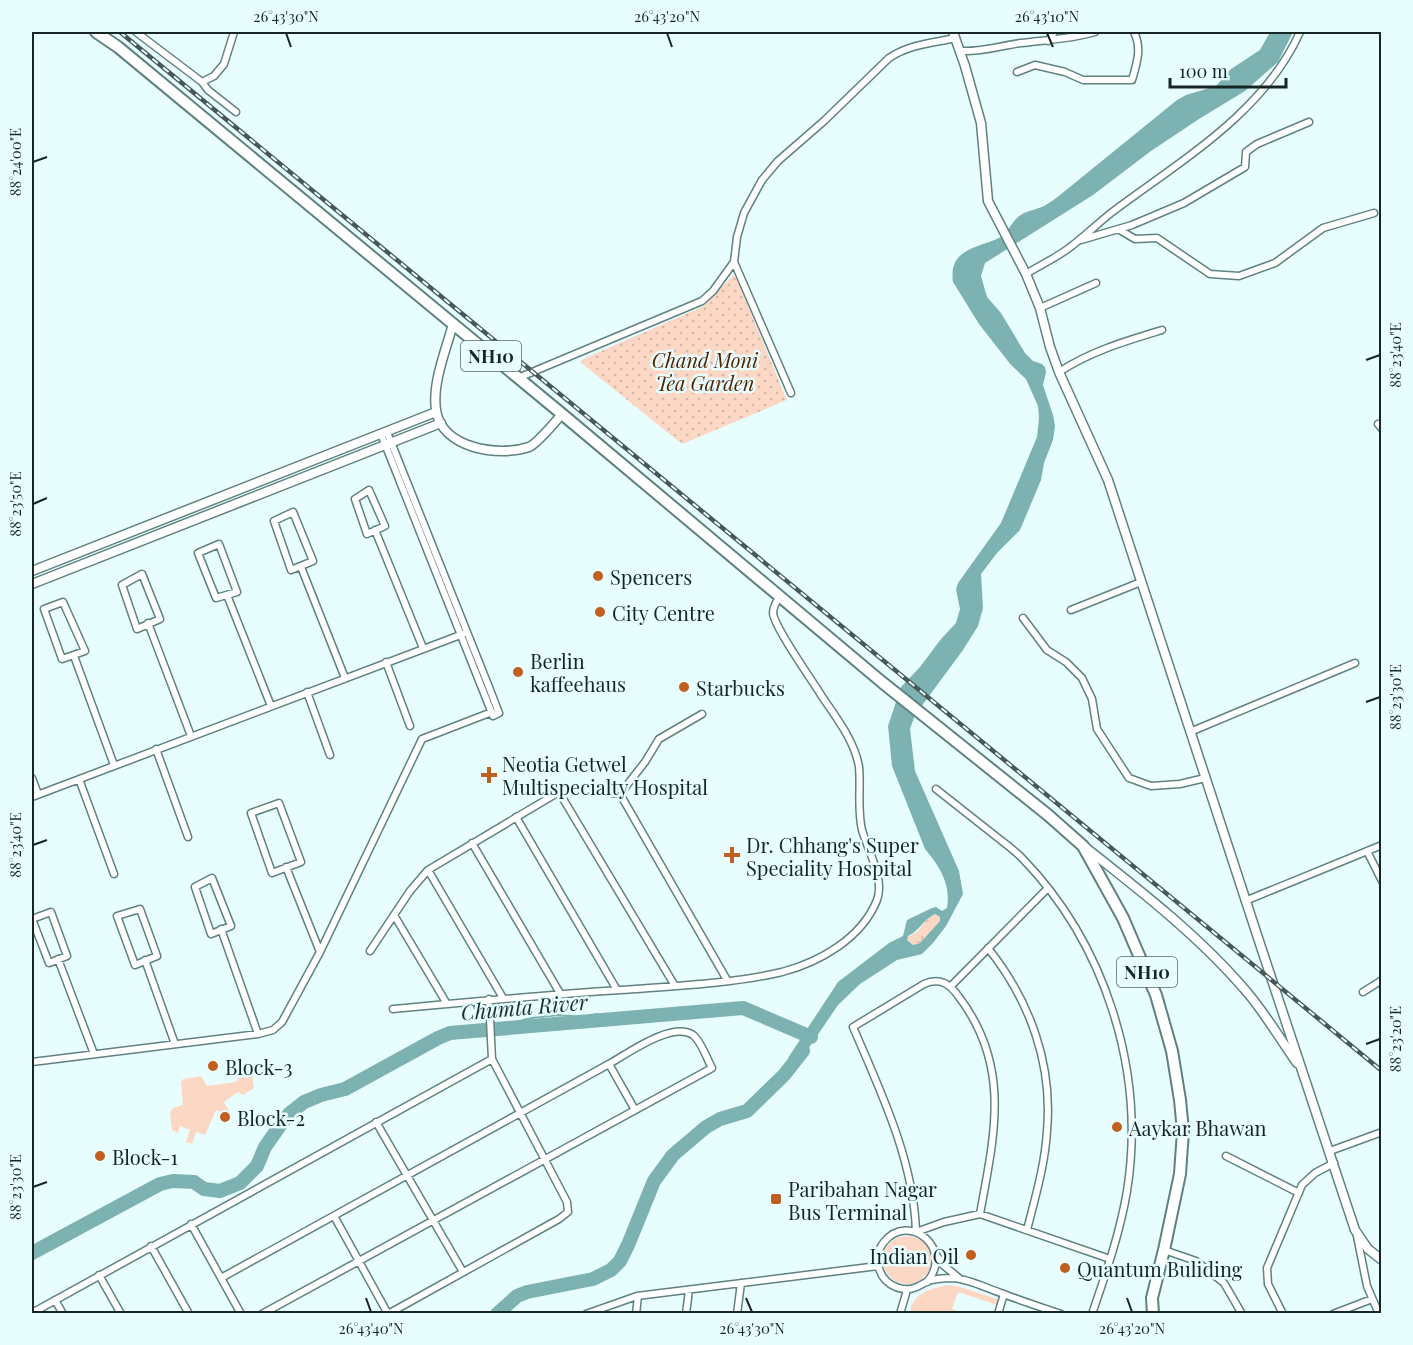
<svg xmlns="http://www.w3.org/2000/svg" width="1413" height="1345" viewBox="0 0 1413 1345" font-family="'Playfair Display',serif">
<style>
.green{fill:#fcd7c4}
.wetland{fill:url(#wetland-marsh)}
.garden{fill:url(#garden-dots)}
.water{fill:#7cb2b1;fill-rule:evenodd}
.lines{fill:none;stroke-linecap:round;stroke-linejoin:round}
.stream{stroke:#7cb2b1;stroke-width:2}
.river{stroke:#7cb2b1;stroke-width:14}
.minor-casing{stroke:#5f8281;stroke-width:9}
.tertiary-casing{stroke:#5f8281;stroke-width:11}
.trunk-casing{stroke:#5f8281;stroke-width:14}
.minor{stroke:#fff;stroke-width:6}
.tertiary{stroke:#fff;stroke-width:8}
.trunk{stroke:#fff;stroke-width:10}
.rail-casing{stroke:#485858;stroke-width:4.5}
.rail{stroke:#e8fefe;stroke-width:2;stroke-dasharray:7;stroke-linecap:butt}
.ticks{fill:none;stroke:#172525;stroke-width:2}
.poi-dot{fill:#c05f20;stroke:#e8fefe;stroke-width:2}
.labels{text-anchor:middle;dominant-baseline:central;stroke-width:5;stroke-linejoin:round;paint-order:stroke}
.shield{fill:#e8fefe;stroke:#566666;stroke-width:1.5}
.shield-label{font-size:18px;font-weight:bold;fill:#172525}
.park-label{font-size:20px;font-style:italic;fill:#552301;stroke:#e8fefe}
.poi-label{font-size:20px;fill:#172525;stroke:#e8fefe;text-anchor:start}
.water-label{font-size:21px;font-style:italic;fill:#143131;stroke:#e8fefe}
.neatline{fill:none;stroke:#172525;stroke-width:2}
.ticks-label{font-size:15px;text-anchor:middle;fill:#172525}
</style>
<defs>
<pattern id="wetland-marsh" width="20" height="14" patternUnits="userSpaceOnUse" patternTransform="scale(1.5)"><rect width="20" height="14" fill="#fcd7c4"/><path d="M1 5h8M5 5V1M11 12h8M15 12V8" fill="none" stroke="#d7b8a8"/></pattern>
<pattern id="garden-dots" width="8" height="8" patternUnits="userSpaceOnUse" patternTransform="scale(1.5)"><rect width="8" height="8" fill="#fcd7c4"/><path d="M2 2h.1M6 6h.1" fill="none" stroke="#d7b8a8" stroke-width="1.8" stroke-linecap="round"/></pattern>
</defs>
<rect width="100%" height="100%" fill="#e8fefe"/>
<path class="green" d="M249,1069L252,1072L254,1088L243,1095L238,1092L224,1102L229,1111L225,1114L216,1110L205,1135L196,1132L192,1144L186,1142L190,1130L180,1126L178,1133L172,1130L170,1112L173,1108L183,1105L181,1083L183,1079L201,1076L207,1086L236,1082L237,1080L238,1071Z
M883 1260a24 24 0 1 1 48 0a24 24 0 1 1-48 0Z
M948,1285L957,1286L998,1299L997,1305L958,1292L952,1309L956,1310L955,1313H910C912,1293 930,1289 948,1285Z"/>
<path class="wetland" d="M935,914L940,917V921L920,943L913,945L906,938L918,931L928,918Z"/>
<path class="garden" d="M733,275L737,280L787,400L682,444L580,362L583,359L704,306Z"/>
<path class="water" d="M1270,32H1293L1278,62L1245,91L1199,119L1151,151L1093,195L985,263L981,276L987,297L1001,313L1025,353L1033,361L1042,364L1045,367L1046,372L1043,385L1053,415L1055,426L1053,440L1044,463L1041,480L1020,530L997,553L981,574L983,608L978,626L963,650L915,715L910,729L915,771L959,871L963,894L946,926L933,943L922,954L897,960L860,984L838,1005L796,1067L788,1058L838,982L889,943L903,936L907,920L932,908L936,907L942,911L947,908C951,884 940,867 925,849L892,766L888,726L901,687L920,667L941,639L956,623L960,609L956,590L958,583L1001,523L1037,437L1039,418L1038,406L1026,379L1011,365L979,324L953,282C948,249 977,248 999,238C1007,234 1011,223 1018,217C1025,211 1035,210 1044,206C1049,203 1055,199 1060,195L1177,100L1186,95L1216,86L1231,69L1260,50ZM935,914L940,917V921L920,943L913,945L907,940L908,936C919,931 924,919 935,914Z"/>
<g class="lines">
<path class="stream" d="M512,1027L523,1020L531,1018L559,1015L580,1017L597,1014L602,1016L608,1021"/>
<path class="river" d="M32,1253L160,1184L173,1181L194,1182L204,1189L220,1191L240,1183L257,1166L265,1147L279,1127L289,1114L304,1102L321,1095L345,1089L438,1038L450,1033L743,1008L811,1037
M497,1314L517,1296L527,1292L593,1279L611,1270L620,1261L628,1245L654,1181L673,1155L706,1127L720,1119L747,1111L784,1075L803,1051"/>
<g class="minor-casing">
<path id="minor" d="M136,32L202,82L208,90L236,112
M1048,41L1054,32
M961,51C984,52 998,46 1021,43C1045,40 1071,39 1095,32
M1017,72L1035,65L1065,72L1083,80H1132C1137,63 1142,48 1134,32
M202,82L214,76L224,64L234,32
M1118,229L1135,239L1157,238L1210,274L1239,276L1275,263L1323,228L1374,213
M1081,240L1132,225L1184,203L1245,167L1246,152L1257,144L1309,122
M734,262L791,393
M1026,274C1040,265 1056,258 1069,248C1084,237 1097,224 1111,213C1180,161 1264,113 1300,32
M1040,308L1096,283
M1059,372C1091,351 1126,341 1162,330
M518,378L702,301L713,291L734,262L737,237L744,213L762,180L778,161L824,121L889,58C910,44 933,43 956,38
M1378,424L1382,429
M381,434L493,716L499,713L489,687L387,432
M369,490L385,526L367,534L355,499Z
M293,512L313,561L291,570L274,521Z
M375,530L423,648
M219,544L237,592L216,598L198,553Z
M301,567L345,678
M142,574L160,619L137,629L122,585Z
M227,595L271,706
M63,602L85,651L62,659L44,609Z
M1071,610L1141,582
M1023,618L1047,650L1066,662L1082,678L1092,699L1097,729L1129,778L1151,786L1180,784L1205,778
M148,623L191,736
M74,656L114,765
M386,662L410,726
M307,692L330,755
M1190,732L1355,663
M156,749L188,837
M32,778L38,794
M79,779L114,874
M936,789C955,804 974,819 993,834C1003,842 1013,849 1021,857C1106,944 1146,1072 1127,1191C1120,1233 1106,1273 1092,1314
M559,792L675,986
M620,794L727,980
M620,794L645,762L659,739L702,714
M32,797L463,634
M279,803L301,862L272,873L251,813Z
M516,817L617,990
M472,843L561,995
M1367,851L1382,881
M286,867L320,952
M428,870L503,998
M212,878L231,926L211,934L195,887Z
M1245,901L1382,845
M140,909L157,956L135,965L117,916Z
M51,912L67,956L49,963L32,919Z
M394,915L447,1004
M221,929L258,1034
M988,948C1030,1001 1053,1064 1047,1131C1045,1165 1035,1198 1027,1230
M370,951L410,891L428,870L559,792L577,789L620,794
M58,959L94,1054
M145,960L175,1044
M951,986L1048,888
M1363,992L1382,980
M393,1009C469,1002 544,995 620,990C673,986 731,984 782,972C820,962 862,938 877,900C885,879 868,851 862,830C857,809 861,788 859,767C855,741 835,716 821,695C812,680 774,627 773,613C773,606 777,601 780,596
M32,1062L258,1034L273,1030L282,1022L320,952L422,739L492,712
M609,1064L635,1110
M376,1122L463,1272
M1330,1151L1382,1132
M1226,1156L1299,1193
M980,1214C994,1136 1012,1067 959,997C950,984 940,977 924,984L853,1027C881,1092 914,1161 916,1232L944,1222L980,1214L1110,1259
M334,1216L388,1314
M191,1224L241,1314
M1357,1236L1367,1286L1379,1314
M151,1246L189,1314
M1164,1250L1196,1261L1224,1283L1242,1314
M937,1256L943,1265L959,1278
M99,1275L121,1314
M221,1278L609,1064C627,1054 672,1021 693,1035C701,1041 707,1059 712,1068L262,1314
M927,1282C955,1249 909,1211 884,1242C872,1257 878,1280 896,1287C908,1292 916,1288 926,1282C933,1279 945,1278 953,1278C969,1279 986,1288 1001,1293C1021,1301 1041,1307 1061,1314
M55,1300L63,1314
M32,1313L492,1059
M388,1314L559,1219L568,1212L567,1202L492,1059L489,999
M586,1314L637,1296L878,1266
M636,1314L638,1296
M686,1314L689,1290
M737,1314L741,1283
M900,1314L907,1290
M998,1314L1004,1294
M1283,1314L1268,1284L1267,1268L1302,1185L1315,1173L1334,1163
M1333,1314L1372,1299"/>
</g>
<g class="tertiary-casing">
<path id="tertiary" d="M953,32L965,66L981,123L988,201L1026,274L1040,308L1050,347L1059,372L1108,480L1260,944L1355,1230L1368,1249L1382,1260
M453,324C446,350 432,383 436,410C442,449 499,457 529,447C538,443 555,422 562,414
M32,571L436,412
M32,584L441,423
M1085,847C1141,891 1200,937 1246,991C1265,1013 1280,1039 1297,1063"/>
</g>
<g class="trunk-casing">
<path id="trunk" d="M96,32L118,47L562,414L883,683L1048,815L1083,846L1123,918L1156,995L1172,1051L1180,1100L1183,1131L1180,1174L1164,1250L1152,1298L1153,1314"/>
</g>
<use href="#minor" class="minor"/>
<use href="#tertiary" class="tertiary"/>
<use href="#trunk" class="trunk"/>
<g class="rail-casing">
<path id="rail" d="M120,32L1382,1071"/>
</g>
<use href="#rail" class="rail"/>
</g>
<path class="ticks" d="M286,33L291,47M667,33L672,47M1047,33L1053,47M33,162L47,157M1366,360L1380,355M33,504L47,498M1366,702L1380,697M33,845L47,840M1366,1044L1380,1039M33,1187L47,1182M366,1298L371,1312M746,1298L752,1312M1127,1298L1132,1312"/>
<g class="poi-dot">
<circle cx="598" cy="576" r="6"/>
<circle cx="600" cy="612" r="6"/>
<circle cx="518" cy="672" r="6"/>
<circle cx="684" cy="687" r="6"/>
<path d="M486 766h6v6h6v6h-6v6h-6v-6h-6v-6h6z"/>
<path d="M729 846h6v6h6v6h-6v6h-6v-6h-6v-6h6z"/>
<circle cx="213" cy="1066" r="6"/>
<circle cx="225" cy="1117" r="6"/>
<circle cx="1117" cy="1127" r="6"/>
<circle cx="100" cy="1156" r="6"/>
<rect x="770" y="1193" width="12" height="12" rx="3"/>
<circle cx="971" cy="1255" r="6"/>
<circle cx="1065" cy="1268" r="6"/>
</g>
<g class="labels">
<g class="shield">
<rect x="461" y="341" width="60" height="30" rx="4.5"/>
<rect x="1117" y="957" width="60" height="30" rx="4.5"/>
</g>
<g class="shield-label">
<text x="491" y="356">NH10</text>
<text x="1147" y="972">NH10</text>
</g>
<g class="park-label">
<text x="705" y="359">Chand Moni<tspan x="705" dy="23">Tea Garden</tspan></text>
</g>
<g class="poi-label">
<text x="610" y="576">Spencers</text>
<text x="612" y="612">City Centre</text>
<text x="530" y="660">Berlin<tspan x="530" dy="23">kaffeehaus</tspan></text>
<text x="696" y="687">Starbucks</text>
<text x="502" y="763">Neotia Getwel<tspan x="502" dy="23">Multispecialty Hospital</tspan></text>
<text x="746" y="844">Dr. Chhang's Super<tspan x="746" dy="23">Speciality Hospital</tspan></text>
<text x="225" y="1066">Block-3</text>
<text x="237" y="1117">Block-2</text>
<text x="1129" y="1127">Aaykar Bhawan</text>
<text x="112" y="1156">Block-1</text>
<text x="788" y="1188">Paribahan Nagar<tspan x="788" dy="23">Bus Terminal</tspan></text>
<text x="959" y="1255" text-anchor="end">Indian Oil</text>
<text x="1077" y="1268">Quantum Buliding</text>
</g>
<g class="water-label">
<text transform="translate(524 1006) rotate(-5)">Chumta River</text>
</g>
</g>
<rect width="1413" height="1345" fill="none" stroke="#e8fefe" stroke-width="66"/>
<path d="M1170 78v9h116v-9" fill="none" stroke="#172525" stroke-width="3"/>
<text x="1179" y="78" font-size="18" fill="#172525" stroke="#e8fefe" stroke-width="4.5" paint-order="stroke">100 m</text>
<rect x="33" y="33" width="1347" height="1279" class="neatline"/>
<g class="ticks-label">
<text x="286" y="22">26°43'30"N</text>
<text x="667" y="22">26°43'20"N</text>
<text x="1047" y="22">26°43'10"N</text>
<text transform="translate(16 162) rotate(-90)" y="5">88°24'00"E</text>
<text transform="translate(1396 355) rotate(-90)" y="5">88°23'40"E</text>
<text transform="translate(16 504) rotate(-90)" y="5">88°23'50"E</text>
<text transform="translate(1396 697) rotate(-90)" y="5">88°23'30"E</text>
<text transform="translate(16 845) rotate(-90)" y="5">88°23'40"E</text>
<text transform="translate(1396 1039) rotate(-90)" y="5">88°23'20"E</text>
<text transform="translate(16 1187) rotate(-90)" y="5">88°23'30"E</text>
<text x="371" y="1334">26°43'40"N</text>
<text x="752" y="1334">26°43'30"N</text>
<text x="1132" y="1334">26°43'20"N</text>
</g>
</svg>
